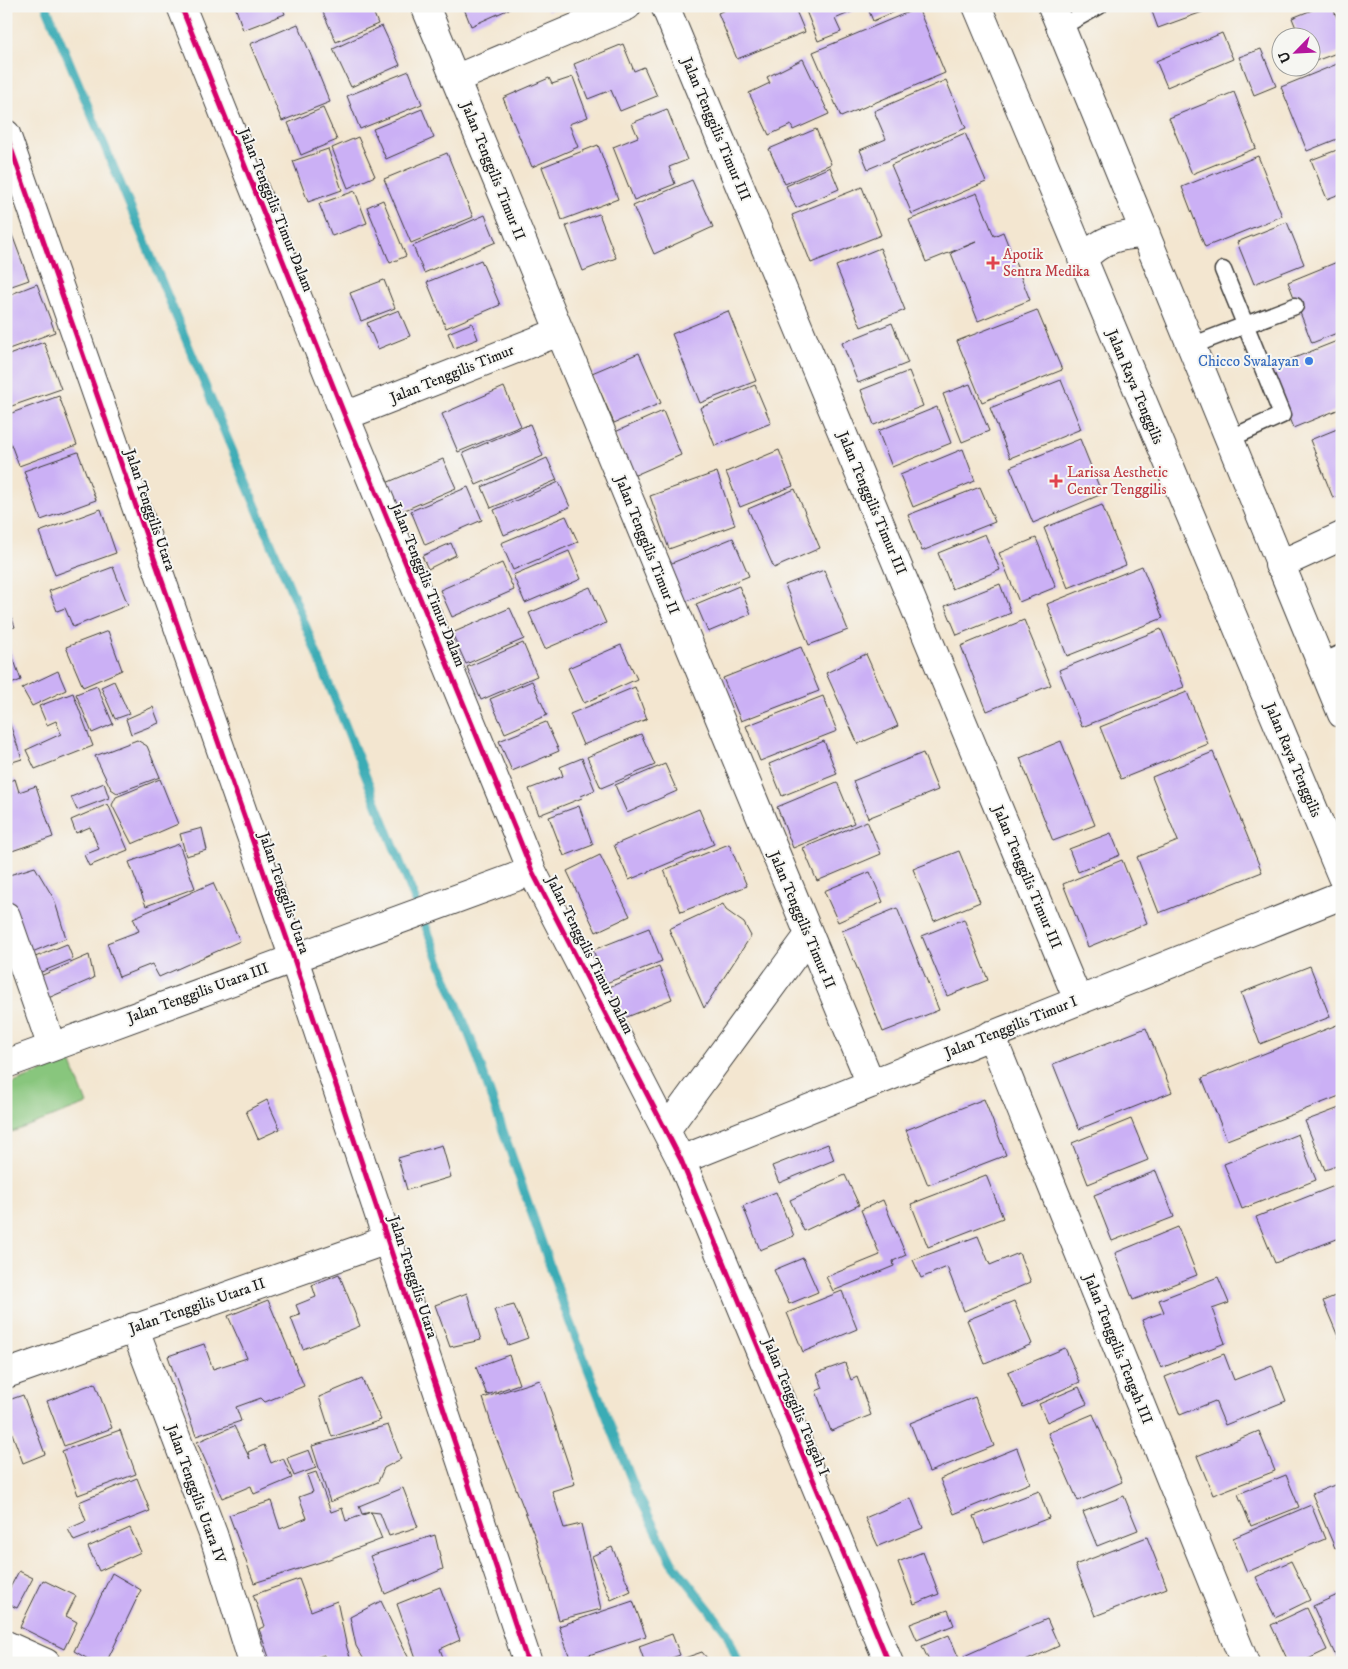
<svg xmlns="http://www.w3.org/2000/svg" width="1348" height="1669" viewBox="0 0 1348 1669" font-family="'IM FELL DW Pica',serif">
<style>
.green{fill:#88c67d;stroke:#52714c}
.lines{fill:none;stroke-linecap:round;stroke-linejoin:round}
.stream{stroke:#3bacb5;stroke-width:9}
.building{fill:#cbb0f5}
.service-casing{stroke:#3c3a37;stroke-width:19}
.minor-casing{stroke:#3c3a37;stroke-width:30}
.secondary-casing{stroke:#3c3a37;stroke-width:30}
.service{stroke:#fff;stroke-width:16}
.minor{stroke:#fff;stroke-width:28}
.secondary{stroke:#fff;stroke-width:28}
.cycleway-casing{stroke:#f6f6f2;stroke-width:8}
.cycleway{stroke:#d6006c;stroke-width:5}
.health-dot{fill:#e0444e;stroke:#f6f6f2;stroke-width:2}
.shop-dot{fill:#3f7fe0;stroke:#f6f6f2;stroke-width:2}
.labels{text-anchor:middle;dominant-baseline:central;stroke-width:4;stroke-linejoin:round;paint-order:stroke}
.street-label{font-size:15px;fill:#1c1c1c;stroke:#f6f6f2}
.health-label{font-size:15px;fill:#be3a42;stroke:#f6f6f2;text-anchor:start}
.shop-label{font-size:15px;fill:#366cbe;stroke:#f6f6f2;text-anchor:end}
</style>
<rect width="100%" height="100%" fill="#f6f6f2"/>
<filter id="ink" filterUnits="userSpaceOnUse"><feTurbulence type="fractalNoise" baseFrequency=".02" numOctaves="2"/><feDisplacementMap in="SourceGraphic" scale="10" xChannelSelector="R" yChannelSelector="G"/><feConvolveMatrix kernelMatrix="1 2 1 2 8 2 1 2 1" color-interpolation-filters="sRGB"/></filter>
<filter id="wash" filterUnits="userSpaceOnUse"><feTurbulence type="fractalNoise" baseFrequency=".0096" numOctaves="4" result="noise"/><feDisplacementMap in="SourceGraphic" scale="20" xChannelSelector="R" yChannelSelector="G"/><feGaussianBlur stdDeviation="1.12" result="paint"/><feColorMatrix in="noise" values="0 0 0 0 0 0 0 0 0 0 0 0 0 0 0 0 0 1.4 0 .05"/><feComposite in="paint" operator="in"/></filter>
<g filter="url(#wash)">
<rect width="100%" height="100%" fill="#f3e6d0"/>
<path class="green" d="M70,1061L87,1104L12,1132L6,1117V1086Z"/>
<g class="lines">
<path class="stream" d="M46,6L298,607L474,1047L568,1318L636,1491L672,1562L726,1631L739,1663"/>
</g>
<g id="blocks">
<path class="building" d="M235,6H282L285,14L243,30Z
M330,6H371L378,24L336,42L322,10Z
M463,6H516L471,26Z
M546,6H560L548,11Z
M733,6H794L805,32L737,59L718,13Z
M804,6H865L835,19L841,32L818,41Z
M867,6H908L873,21Z
M1150,6H1203L1205,11L1158,28Z
M1322,6H1332L1342,30V51L1310,63V38H1300L1292,18Z
M918,8L945,73L841,117L813,52Z
M298,24L330,102L282,121L250,44Z
M382,26L400,65L351,87L333,49Z
M1222,33L1233,59L1167,87L1156,61Z
M623,44L634,71L644,67L657,96L620,111L611,90L588,99L574,64Z
M1261,49L1276,86L1254,95L1239,57Z
M803,59L829,114L793,130L791,125L769,135L749,93L770,83L767,77Z
M1342,62V137L1307,151L1281,87Z
M409,71L422,104L360,129L347,96Z
M573,77L588,117L569,124L578,147L532,167L503,98L549,78L552,84Z
M946,80L966,128L868,169L860,150L886,139L874,111Z
M1234,92L1256,148L1192,174L1169,118Z
M323,108L337,140L301,155L288,123Z
M422,109L434,138L386,159L373,129Z
M667,109L687,160L669,167L675,184L634,200L613,147L638,137L632,123Z
M816,129L831,164L785,184L769,149Z
M965,133L986,182L912,214L891,165Z
M358,137L375,176L348,188L332,148Z
M598,145L618,199L562,220L542,167Z
M1342,148V193L1327,199L1311,160Z
M328,149L342,190L308,202L293,161Z
M447,153L473,217L411,243L384,179Z
M1258,156L1282,216L1205,247L1182,187Z
M830,167L839,189L796,208L786,186Z
M692,180L713,227L654,254L633,206Z
M862,187L881,235L811,263L792,215Z
M355,191L367,223L332,236L319,204Z
M977,193L994,236L1003,232L1030,300L978,321L951,253L976,242L926,262L909,220Z
M383,200L406,256L390,263L367,207Z
M599,214L616,258L583,271L566,226Z
M6,215L11,226L6,228Z
M485,215L496,242L424,273L413,246Z
M1287,222L1304,264L1254,284L1237,242Z
M11,232L29,280L6,288V234Z
M880,248L905,310L861,327L836,266Z
M481,260L500,305L446,328L427,282Z
M1342,260V331L1312,343L1288,282Z
M384,280L395,308L361,321L350,293Z
M37,284L55,332L6,350V296Z
M399,310L410,336L378,349L367,323Z
M1037,310L1062,370L982,402L957,341Z
M728,311L756,381L700,403L672,334Z
M472,323L478,339L454,348L448,333Z
M892,323L908,363L858,383L842,343Z
M1342,339V408L1293,428L1269,368Z
M44,342L61,389L6,408V356Z
M639,353L661,403L614,423L592,373Z
M909,371L923,406L874,425L861,390Z
M1061,380L1081,429L1010,458L990,408Z
M970,384L989,431L962,442L943,394Z
M755,385L771,423L715,446L700,408Z
M504,387L521,426L458,452L442,414Z
M59,396L77,445L19,466L6,431V415Z
M937,407L951,443L892,467L878,431Z
M663,411L681,455L633,476L615,432Z
M530,424L543,456L476,485L463,453Z
M1342,427V495L1333,498L1310,440Z
M1080,439L1102,494L1033,523L1010,467Z
M963,449L975,481L913,507L900,475Z
M779,450L793,486L740,507L726,472Z
M78,452L96,500L41,520L24,471Z
M547,458L557,480L491,508L482,487Z
M443,459L456,488L391,516L379,486Z
M717,472L735,525L669,549L650,496Z
M559,482L570,507L504,535L494,510Z
M468,487L482,520L425,545L411,511Z
M980,487L995,522L922,551L908,515Z
M795,489L820,548L774,568L748,509Z
M1102,505L1126,565L1068,588L1044,528Z
M101,509L116,553L55,575L39,532Z
M566,516L578,542L513,570L501,543Z
M985,534L1000,570L952,589L938,553Z
M733,538L749,576L682,603L667,565Z
M1036,538L1056,587L1019,602L999,553Z
M451,543L456,555L428,569L422,556Z
M569,551L581,579L525,603L513,575Z
M502,563L514,590L452,617L440,590Z
M1142,566L1163,618L1067,656L1047,604Z
M113,567L128,605L73,627L65,608L57,611L49,591Z
M824,570L848,630L809,645L785,585Z
M1000,584L1011,613L957,635L945,606Z
M739,586L751,614L708,632L696,604Z
M590,587L606,623L545,649L529,613Z
M6,602L15,627L6,630Z
M510,608L524,639L466,664L452,633Z
M1024,620L1051,685L987,711L961,646Z
M1161,629L1184,687L1082,727L1059,670Z
M108,631L122,670L83,687L66,647Z
M523,643L537,676L481,700L467,667Z
M621,645L637,679L584,703L568,668Z
M9,646L21,680L6,686V647Z
M801,647L819,691L741,721L723,678Z
M866,654L898,726L858,744L826,673Z
M58,671L66,690L32,706L22,688Z
M114,681L129,714L115,719L101,687Z
M532,681L547,715L505,733L490,699Z
M97,686L113,724L92,733L76,694Z
M635,687L647,719L583,745L570,714Z
M1187,692L1208,744L1121,779L1100,727Z
M73,693L93,746L35,769L26,750L61,734L56,721L47,725L39,706Z
M823,696L837,731L760,761L746,726Z
M153,707L159,723L131,734L126,719Z
M6,713L22,759L6,764Z
M546,722L559,751L512,771L499,741Z
M641,734L655,765L601,788L587,757Z
M137,740L147,746L160,777L117,793L111,789L95,756Z
M824,741L837,774L782,796L769,764Z
M1061,741L1095,825L1053,841L1020,758Z
M1213,752L1262,872L1159,913L1137,857L1178,841L1152,777Z
M923,753L938,790L868,818L853,781Z
M582,758L595,790L581,796L582,798L539,815L529,789L563,776L560,767Z
M665,764L677,791L627,813L615,785Z
M15,779L19,792L36,786L53,837L12,851L6,834V782Z
M160,779L178,824L132,844L112,805L116,797Z
M837,782L854,823L793,848L777,807Z
M104,783L109,798L77,810L71,797Z
M108,804L128,850L89,866L84,855L99,849L90,827L76,833L71,820Z
M579,806L593,845L564,856L549,817Z
M699,809L714,844L629,880L614,845Z
M867,821L881,854L817,881L803,848Z
M202,828L207,850L186,856L180,834Z
M1111,833L1120,855L1078,872L1069,849Z
M179,844L195,888L146,906L129,862Z
M729,844L747,886L681,912L664,870Z
M959,851L980,902L934,921L913,869Z
M600,855L630,916L596,932L567,871Z
M1122,860L1147,923L1088,947L1063,884Z
M35,867L54,899L66,938L25,955L6,895V876Z
M870,872L883,902L838,922L824,891Z
M213,883L240,941L159,977L152,964L119,977L107,943L139,931L133,918Z
M723,904L726,910L744,923L751,936L704,1008L669,929Z
M897,908L939,1010L883,1032L842,931Z
M964,919L988,980L947,996L922,936Z
M649,928L662,961L606,983L593,950Z
M67,944L73,959L29,977L23,962Z
M89,955L94,978L46,999L38,977Z
M1310,966L1330,1017L1260,1044L1241,993Z
M659,967L672,999L617,1021L604,989Z
M1342,1023V1095L1227,1140L1202,1078Z
M1146,1028L1172,1092L1079,1129L1053,1064Z
M984,1099L1006,1155L928,1185L906,1130Z
M267,1100L280,1129L258,1139L246,1111Z
M1342,1107V1164L1325,1170L1305,1121Z
M1131,1119L1148,1160L1088,1184L1072,1143Z
M1298,1134L1316,1180L1242,1209L1224,1164Z
M828,1144L834,1160L779,1183L772,1166Z
M442,1145L451,1177L407,1190L398,1158Z
M1156,1171L1174,1217L1112,1241L1094,1195Z
M845,1175L859,1205L804,1231L790,1200Z
M986,1175L1003,1218L928,1247L911,1204Z
M1342,1183V1237L1275,1263L1256,1217Z
M776,1192L794,1236L760,1250L743,1206Z
M883,1200L906,1255L893,1261L894,1266L833,1291L826,1277L880,1255L861,1210Z
M1178,1227L1197,1275L1133,1300L1115,1253Z
M978,1236L990,1265L1019,1253L1031,1282L964,1311L947,1267L921,1278L913,1260Z
M803,1258L818,1292L789,1304L774,1270Z
M339,1274L360,1326L303,1349L291,1318L300,1315L296,1305L316,1297L312,1285Z
M1218,1277L1229,1303L1212,1309L1225,1343L1161,1368L1142,1320L1164,1312L1159,1300Z
M842,1291L857,1329L803,1352L787,1313Z
M467,1293L481,1340L450,1347L435,1305Z
M1342,1293V1346L1323,1301Z
M268,1300L304,1386L265,1402L261,1398L236,1407L241,1421L196,1436L168,1356L204,1344L213,1369L247,1358L228,1316Z
M1014,1301L1032,1344L985,1364L967,1320Z
M514,1305L528,1338L508,1345L494,1310Z
M1065,1348L1080,1382L1023,1407L1008,1372Z
M1224,1354L1234,1380L1272,1365L1286,1401L1225,1425L1215,1401L1180,1415L1165,1377Z
M509,1355L519,1384L487,1395L476,1367Z
M845,1363L851,1380L857,1377L871,1415L831,1431L816,1391L823,1388L817,1373Z
M362,1379L381,1420L332,1437L319,1397Z
M540,1380L575,1484L552,1491L564,1528L581,1524L601,1609L559,1620L535,1537L495,1435L483,1398Z
M95,1383L112,1428L64,1446L47,1401Z
M1079,1387L1087,1404L1047,1422L1039,1404Z
M23,1395L45,1454L23,1463L6,1417V1401Z
M975,1397L994,1446L929,1472L910,1423Z
M1093,1414L1122,1482L1078,1501L1048,1433Z
M388,1425L401,1459L384,1468L378,1482L330,1502L312,1446Z
M234,1426L250,1459L248,1452L264,1445L271,1463L283,1458L292,1478L254,1494L251,1486L222,1498L197,1442Z
M120,1430L136,1474L78,1495L62,1451Z
M1259,1431L1275,1471L1213,1495L1197,1456Z
M1017,1448L1030,1483L954,1514L940,1479Z
M309,1450L316,1468L294,1476L287,1458Z
M316,1472L331,1512L342,1508L346,1521L371,1512L362,1514L359,1506L403,1488L418,1527L389,1536L380,1513L371,1512L382,1539L324,1561L254,1583L229,1515L271,1501L280,1529L307,1518L299,1497L313,1492L307,1475Z
M1286,1475L1299,1507L1251,1526L1238,1494Z
M137,1478L150,1511L74,1541L68,1529L86,1521L79,1502Z
M1337,1484L1342,1496V1545L1335,1548L1312,1494Z
M1039,1491L1049,1518L984,1543L974,1516Z
M1124,1496L1138,1530L1097,1546L1083,1512Z
M911,1498L923,1528L878,1546L865,1518Z
M1311,1505L1325,1539L1247,1572L1233,1538Z
M130,1528L141,1552L99,1571L88,1547Z
M435,1535L443,1569L385,1594L370,1556Z
M1147,1537L1167,1588L1095,1616L1075,1565Z
M612,1547L631,1591L611,1600L592,1556Z
M923,1552L939,1594L914,1604L898,1562Z
M1291,1561L1310,1600L1275,1617L1256,1577Z
M19,1571L33,1578L17,1608L6,1603V1595Z
M112,1573L141,1590L106,1663H95L74,1651Z
M299,1579L311,1611L337,1601L347,1648L352,1663H326L324,1655L300,1663H271L259,1629L265,1626L253,1595Z
M43,1580L76,1596L66,1616L77,1622L64,1649L20,1627Z
M440,1587L460,1640L440,1649L445,1663H366L356,1646L350,1617L381,1601L410,1661L416,1658L397,1604Z
M1342,1593V1657L1337,1659L1313,1606Z
M633,1601L646,1636L571,1661L559,1626Z
M1307,1608L1327,1650L1300,1663H1289L1271,1625Z
M948,1610L954,1625L917,1640L910,1624Z
M1047,1619L1059,1646L1021,1663H967L964,1656Z
M672,1634L680,1655L658,1663H645L639,1646Z
M949,1635L961,1663H930L922,1646Z
M702,1652L711,1663H673V1662Z
M1198,1658L1200,1663H1187Z"/>
</g>
</g>
<g filter="url(#ink)">
<use href="#blocks" fill-opacity="0" stroke="#3c3a37" stroke-width="1"/>
<g class="lines">
<g class="service-casing">
<path id="service" d="M1061,27L1099,6
M1223,270L1282,415L1229,439
M1191,346L1295,306
M1320,663L1342,653"/>
</g>
<g class="minor-casing">
<path id="minor" d="M181,6L345,416L518,836L532,871L681,1160L889,1663
M425,6L871,1084
M665,6L1078,1000
M455,79L627,6
M6,134L294,959L528,1663
M345,416L559,332
M1279,565L1342,536
M6,916L52,1047
M991,1035L1245,1663
M6,1064L532,871
M666,1130L809,935
M681,1160L1342,895
M134,1327L213,1534L253,1663
M6,1374L387,1240
M6,1645L46,1663"/>
</g>
<g class="secondary-casing">
<path id="secondary" d="M977,6L1342,877
M1052,6L1342,714
M1082,259C1104,239 1116,235 1146,234"/>
</g>
<use href="#service" class="service"/>
<use href="#minor" class="minor"/>
<use href="#secondary" class="secondary"/>
<g class="cycleway-casing">
<path id="cycleway" d="M181,6L345,416L518,836L532,871L681,1160L889,1663
M6,134L294,959L528,1663"/>
</g>
<use href="#cycleway" class="cycleway"/>
</g>
</g>
<g class="health-dot">
<path d="M990.5 255.5h5v5h5v5h-5v5h-5v-5h-5v-5h5z"/>
<path d="M1053.5 473.5h5v5h5v5h-5v5h-5v-5h-5v-5h5z"/>
</g>
<circle class="shop-dot" cx="1309" cy="361" r="5"/>
<g class="labels">
<g class="street-label">
<text transform="translate(716 129) rotate(67)">Jalan Tenggilis Timur III</text>
<text transform="translate(493 171) rotate(68)">Jalan Tenggilis Timur II</text>
<text transform="translate(276 210) rotate(68)">Jalan Tenggilis Timur Dalam</text>
<text transform="translate(452 374) rotate(-22)">Jalan Tenggilis Timur</text>
<text transform="translate(1135 387) rotate(67)">Jalan Raya Tenggilis</text>
<text transform="translate(872 503) rotate(67)">Jalan Tenggilis Timur III</text>
<text transform="translate(150 510) rotate(71)">Jalan Tenggilis Utara</text>
<text transform="translate(647 545) rotate(68)">Jalan Tenggilis Timur II</text>
<text transform="translate(428 585) rotate(68)">Jalan Tenggilis Timur Dalam</text>
<text transform="translate(1293 760) rotate(67)">Jalan Raya Tenggilis</text>
<text transform="translate(1027 877) rotate(67)">Jalan Tenggilis Timur III</text>
<text transform="translate(284 893) rotate(71)">Jalan Tenggilis Utara</text>
<text transform="translate(802 920) rotate(67)">Jalan Tenggilis Timur II</text>
<text transform="translate(590 955) rotate(63)">Jalan Tenggilis Timur Dalam</text>
<text transform="translate(198 993) rotate(-20)">Jalan Tenggilis Utara III</text>
<text transform="translate(1011 1027) rotate(-22)">Jalan Tenggilis Timur I</text>
<text transform="translate(413 1277) rotate(72)">Jalan Tenggilis Utara</text>
<text transform="translate(197 1306) rotate(-19)">Jalan Tenggilis Utara II</text>
<text transform="translate(1118 1349) rotate(68)">Jalan Tenggilis Tengah III</text>
<text transform="translate(796 1407) rotate(67)">Jalan Tenggilis Tengah I</text>
<text transform="translate(196 1494) rotate(70)">Jalan Tenggilis Utara IV</text>
</g>
<g class="health-label">
<text x="1003" y="254">Apotik<tspan x="1003" dy="17">Sentra Medika</tspan></text>
<text x="1067" y="472">Larissa Aesthetic<tspan x="1067" dy="17">Center Tenggilis</tspan></text>
</g>
<g class="shop-label">
<text x="1299" y="361">Chicco Swalayan</text>
</g>
</g>
<rect width="1348" height="1669" fill="none" stroke="#f6f6f2" stroke-width="25"/>
<g transform="translate(1296 52) rotate(246)"><circle r="24" fill="#f6f6f2" stroke="#9f9f9c"/>
<path d="M0-4L9 19L0 12L-9 19Z" fill="#b5179e"/>
<text y="-8" font-size="14" font-weight="bold" text-anchor="middle" fill="#1c1c1c">U</text>
</g>
</svg>
